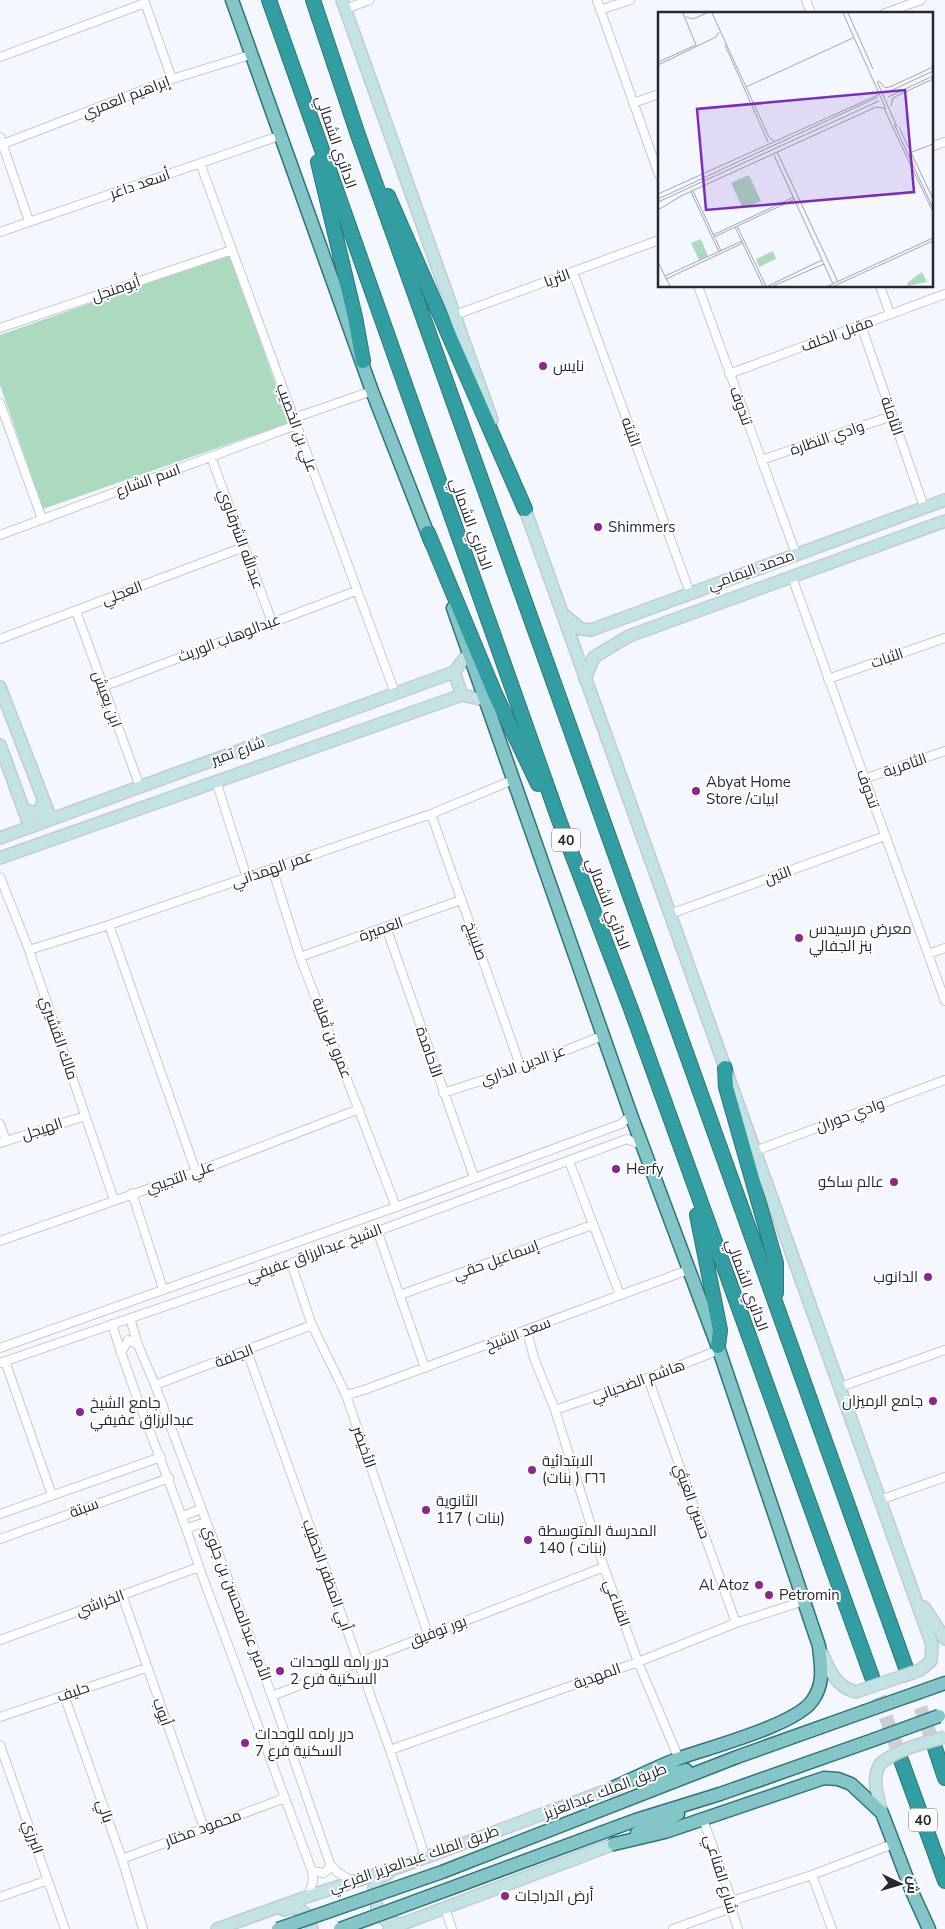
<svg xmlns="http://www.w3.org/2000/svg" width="945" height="1929" viewBox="0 0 945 1929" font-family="'Nunito Sans',Cairo,sans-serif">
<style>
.green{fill:#abdabe}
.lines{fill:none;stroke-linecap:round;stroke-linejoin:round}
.highway-tunnel{stroke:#cbcfd4;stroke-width:14;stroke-dasharray:14 7;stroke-linecap:butt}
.street-casing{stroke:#c2cad2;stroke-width:10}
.secondary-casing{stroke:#c2cad2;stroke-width:14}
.primary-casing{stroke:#2e7579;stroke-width:15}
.highway-casing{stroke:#2e7579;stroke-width:16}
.street{stroke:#fff;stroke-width:8}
.secondary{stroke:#c2e2e3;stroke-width:11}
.primary{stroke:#84c5c7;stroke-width:12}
.highway{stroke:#329ea2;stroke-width:14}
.secondary-bridge-casing{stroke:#c2cad2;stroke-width:14;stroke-linecap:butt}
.primary-bridge-casing{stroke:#2e7579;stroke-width:15;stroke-linecap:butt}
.secondary-bridge{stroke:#c2e2e3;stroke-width:11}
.primary-bridge{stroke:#84c5c7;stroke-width:12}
.poi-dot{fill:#8b268c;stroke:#fff;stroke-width:2}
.labels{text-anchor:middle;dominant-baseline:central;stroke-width:4;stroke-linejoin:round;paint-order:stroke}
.shield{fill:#fff;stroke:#686a6c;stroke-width:1}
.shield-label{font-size:14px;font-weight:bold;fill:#272a2d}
.street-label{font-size:15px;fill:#272a2d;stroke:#fff}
.poi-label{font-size:15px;fill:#272a2d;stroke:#fff;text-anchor:start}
.inset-road{fill:none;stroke:#a2a6aa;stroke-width:1}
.view{fill:#7b2cbf;fill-opacity:0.15;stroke:#7b2cbf;stroke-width:2.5}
.inset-edge{fill:none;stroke:#272a2d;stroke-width:2.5}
</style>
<rect width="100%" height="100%" fill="#f4f8fe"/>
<path class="green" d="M230,254L289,423L43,509L0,385V335Z"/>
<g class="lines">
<path class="highway-tunnel" d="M906,1668L935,1748
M872,1677L901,1760"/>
<g class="street-casing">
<path id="street" d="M144,0L172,79
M597,0L659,175
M806,0L811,14
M345,9L370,0
M600,10L630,0
M883,14L921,0
M0,57L145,3
M633,103L659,94
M0,137L29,221
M3,144L172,79L250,55
M931,147L945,142
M200,163L395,693
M0,232L279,136
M573,272L690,593
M698,286L796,554
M880,286L890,314
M455,315L659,240
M861,325L924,507
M0,328L232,250
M729,374L945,294
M0,403L42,519
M294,418L372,391
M211,457L272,622
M761,460L892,416
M0,535L296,425
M792,577L945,1001
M76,611L140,787
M0,639L244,547
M828,679L945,638
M102,687L356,591
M864,779L945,751
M216,781L247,878
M431,814L521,1068
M272,868L300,957L396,1207
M0,877L29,950L114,1200
M670,914L885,836
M109,925L196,1172
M386,927L474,1177
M29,950L109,925L431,814L513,780
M928,954L945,948
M300,957L461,900
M443,1093L521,1068L602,1036
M0,1124L6,1141
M0,1143L85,1116
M755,1151L945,1080
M569,1161L620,1295
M132,1193L163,1289
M377,1230L425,1368
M0,1241L196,1172L359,1109
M291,1263L312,1325L346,1395L428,1634
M400,1295L592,1225
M130,1318L138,1345L155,1385L272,1696L330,1864L337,1872L352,1881
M112,1324C137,1406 173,1485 199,1567L312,1871L313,1880L309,1896
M527,1331L534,1358L555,1410L604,1567L638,1662L679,1759
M0,1348L396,1207L621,1124L631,1115
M247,1351L390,1750L425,1856
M121,1354L128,1340L138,1345
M5,1361L52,1495
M0,1363L291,1263L627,1139L642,1145
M648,1378L736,1623
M155,1385L312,1325
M840,1387L945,1350
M346,1395L364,1390L688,1270
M555,1410L648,1378L719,1350
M880,1500L945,1477
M0,1514L161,1457
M183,1516L201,1509
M187,1528L206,1522
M0,1539L169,1478
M122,1595L204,1828
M0,1640L199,1567
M64,1695L122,1859L143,1929
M272,1696L604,1567
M0,1717L146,1668
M0,1745L65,1929
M390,1750L638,1662L736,1623L804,1601
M703,1819L732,1901L731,1908L738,1929
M122,1859L285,1798
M312,1871L323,1873L328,1870L330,1864
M812,1875L832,1929
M0,1897L48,1880
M732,1901L812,1875L893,1844
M445,1908L452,1929
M673,1929L731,1908"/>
</g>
<g class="secondary-casing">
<path id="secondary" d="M342,0L492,420
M522,501L932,1645L931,1661L920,1670
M563,614L581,629L591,630L945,500
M454,672L462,695
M585,679L594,657L629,636L945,521
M0,687L51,819
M0,745L30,827
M24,809L38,814L43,801
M0,838L454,672L468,654
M0,858L462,695L484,700
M924,1607L945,1639
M822,1653C829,1670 836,1687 856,1692
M880,1764C871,1779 878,1797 882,1813
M389,1873L379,1879L374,1888L378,1914L388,1922L400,1924
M284,1910L296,1907L307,1915L312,1929
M217,1929L309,1896L400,1867L610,1789
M389,1929L614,1844"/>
</g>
<g class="primary-casing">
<path id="primary" d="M232,0L372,391L431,542
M453,608L631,1115L719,1350L819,1646C821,1666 825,1684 812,1701C795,1725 711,1747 680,1758C656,1767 633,1779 610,1789
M931,1688L945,1683
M645,1780L686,1770
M637,1833L678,1814
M614,1844L665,1832L824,1778L838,1779L851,1784L882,1813L913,1894L929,1929
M393,1889L442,1872L737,1757L863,1712
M400,1907L636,1820L720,1794L873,1740"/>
</g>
<g class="highway-casing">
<path id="highway" d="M269,0L559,820L631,1009L872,1677
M313,0L358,135L906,1668
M318,162L355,317L363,361
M388,196L525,509
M428,533L495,694L538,784
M725,1068L726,1087L776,1263V1293
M697,1215L720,1330L718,1346
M935,1748L945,1778
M901,1760L945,1881"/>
</g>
<use href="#street" class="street"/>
<use href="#secondary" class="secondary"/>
<use href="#primary" class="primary"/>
<use href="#highway" class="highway"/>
<g class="secondary-bridge-casing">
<path id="secondary-bridge" d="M856,1692L920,1670
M880,1764C899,1748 922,1744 945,1737"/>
</g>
<g class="primary-bridge-casing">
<path id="primary-bridge" d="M863,1712L931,1688
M873,1740L939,1716
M278,1929L393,1889
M340,1929L400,1907"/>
</g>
<use href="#secondary-bridge" class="secondary-bridge"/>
<use href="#primary-bridge" class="primary-bridge"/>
</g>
<g class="poi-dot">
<circle cx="543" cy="366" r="5"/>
<circle cx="598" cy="527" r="5"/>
<circle cx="696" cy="791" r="5"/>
<circle cx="799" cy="938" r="5"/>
<circle cx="616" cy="1169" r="5"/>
<circle cx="894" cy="1182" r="5"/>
<circle cx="928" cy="1277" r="5"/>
<circle cx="933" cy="1401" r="5"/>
<circle cx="80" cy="1412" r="5"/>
<circle cx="532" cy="1470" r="5"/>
<circle cx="426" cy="1510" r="5"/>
<circle cx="528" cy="1540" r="5"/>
<circle cx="759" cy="1585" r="5"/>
<circle cx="769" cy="1595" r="5"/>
<circle cx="280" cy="1671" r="5"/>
<circle cx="245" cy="1743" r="5"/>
<circle cx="505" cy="1896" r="5"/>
</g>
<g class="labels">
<g class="shield">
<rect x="552" y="828.5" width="28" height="23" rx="4"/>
<rect x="909" y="1808.5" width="28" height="23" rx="4"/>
</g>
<g class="shield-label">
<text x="566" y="840">40</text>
<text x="923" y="1820">40</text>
</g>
<g class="street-label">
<text transform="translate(126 97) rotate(-21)">إبراهيم العمري</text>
<text transform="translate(336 142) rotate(71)">الدائري الشمالي</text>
<text transform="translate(140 184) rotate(-19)">أسعد داغر</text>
<text transform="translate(557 278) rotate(-20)">الثريا</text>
<text transform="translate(116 289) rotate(-19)">أبومنجل</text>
<text transform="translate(837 334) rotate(-20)">مقبل الخلف</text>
<text transform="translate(741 406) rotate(70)">تندوف</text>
<text transform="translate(892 416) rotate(71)">الثاملة</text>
<text transform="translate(297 428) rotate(70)">علي بن الخصيب</text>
<text transform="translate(631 432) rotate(70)">الثبته</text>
<text transform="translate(827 438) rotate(-19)">وادي النظارة</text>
<text transform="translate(148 480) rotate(-20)">اسم الشارع</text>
<text transform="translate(471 524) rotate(70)">الدائري الشمالي</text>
<text transform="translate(241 539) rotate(70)">عبدالله الشرقاوي</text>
<text transform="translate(751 570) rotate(-20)">محمد اليمامي</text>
<text transform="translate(122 593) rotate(-21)">العجلي</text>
<text transform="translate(229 638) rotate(-21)">عبدالوهاب الوريث</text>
<text transform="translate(887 658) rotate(-19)">الثبات</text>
<text transform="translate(107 699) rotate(70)">ابن يعيش</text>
<text transform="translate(238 751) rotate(-20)">شارع تمير</text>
<text transform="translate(905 765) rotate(-19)">الثامرية</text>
<text transform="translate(868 789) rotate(70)">تندوف</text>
<text transform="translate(272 869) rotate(-19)">عمر الهمذاني</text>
<text transform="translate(778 875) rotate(-20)">التين</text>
<text transform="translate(608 904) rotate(69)">الدائري الشمالي</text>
<text transform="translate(381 929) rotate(-19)">العميرة</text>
<text transform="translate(476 941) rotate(70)">صليبيخ</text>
<text transform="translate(59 1038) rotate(71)">مالك القشيري</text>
<text transform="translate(332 1038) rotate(69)">عمرو بن ثعلبة</text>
<text transform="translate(429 1052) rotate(71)">الأحامدة</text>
<text transform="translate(523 1065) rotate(-20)">عز الدين الذاري</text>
<text transform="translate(850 1115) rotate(-20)">وادي حوران</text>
<text transform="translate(42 1129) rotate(-18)">الهيجل</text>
<text transform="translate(180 1177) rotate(-19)">علي التجيبي</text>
<text transform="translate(314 1253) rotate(-20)">الشيخ عبدالرزاق عفيفي</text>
<text transform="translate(496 1260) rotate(-20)">إسماعيل حقي</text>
<text transform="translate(747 1285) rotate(70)">الدائري الشمالي</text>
<text transform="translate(518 1334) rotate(-21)">سعد الشيخ</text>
<text transform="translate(234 1356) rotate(-21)">الجلفة</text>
<text transform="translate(638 1381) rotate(-20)">هاشم الضحياني</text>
<text transform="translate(364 1447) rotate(71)">الأخيضر</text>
<text transform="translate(692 1501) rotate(70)">حسين الغيثي</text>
<text transform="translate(84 1508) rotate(-20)">سبتة</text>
<text transform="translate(327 1575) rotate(70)">أبي المظفر الخطيب</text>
<text transform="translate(100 1603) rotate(-20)">الخراشي</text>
<text transform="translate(237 1603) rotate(69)">الأمير عبدالمحسن بن جلوي</text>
<text transform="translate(617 1603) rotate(70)">القناعي</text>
<text transform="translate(438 1631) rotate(-21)">بور توفيق</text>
<text transform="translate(597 1676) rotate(-20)">المهدية</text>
<text transform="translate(73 1692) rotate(-19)">حليف</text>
<text transform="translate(162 1712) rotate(70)">أيوب</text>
<text transform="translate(605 1791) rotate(-21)">طريق الملك عبدالعزيز</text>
<text transform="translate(105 1811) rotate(71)">بالي</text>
<text transform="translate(203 1828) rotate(-20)">محمود مختار</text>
<text transform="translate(33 1837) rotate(71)">البرزي</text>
<text transform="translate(414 1859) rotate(-19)">طريق الملك عبدالعزيز الفرعي</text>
<text transform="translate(721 1874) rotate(73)">شارع القناعي</text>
</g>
<g class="poi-label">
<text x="553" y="366">نايس</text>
<text x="608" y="527">Shimmers</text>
<text x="706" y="782">Abyat Home<tspan x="706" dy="17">Store /ابيات</tspan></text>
<text x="809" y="929">معرض مرسيدس<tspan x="809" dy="17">بنز الجفالي</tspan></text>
<text x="626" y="1169">Herfy</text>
<text x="884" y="1182" text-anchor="end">عالم ساكو</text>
<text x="918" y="1277" text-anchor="end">الدانوب</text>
<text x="923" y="1401" text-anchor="end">جامع الرميزان</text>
<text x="90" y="1403">جامع الشيخ<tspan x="90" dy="17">عبدالرزاق عفيفي</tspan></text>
<text x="542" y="1461">الابتدائية<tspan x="542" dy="17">٢٦٦ ( بنات)</tspan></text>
<text x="436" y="1501">الثانوية<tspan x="436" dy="17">117 ( بنات)</tspan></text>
<text x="538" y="1531">المدرسة المتوسطة<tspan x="538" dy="17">140 ( بنات)</tspan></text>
<text x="749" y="1585" text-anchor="end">Al Atoz</text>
<text x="779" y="1595">Petromin</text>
<text x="290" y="1662">درر رامه للوحدات<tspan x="290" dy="17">السكنية فرع 2</tspan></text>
<text x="255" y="1734">درر رامه للوحدات<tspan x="255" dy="17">السكنية فرع 7</tspan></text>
<text x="515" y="1896">أرض الدراجات</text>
</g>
</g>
<g transform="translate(658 12)">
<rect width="275" height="275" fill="#f4f8fe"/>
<path d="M91,163L103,189L85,197L73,171ZM43,227L50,244L41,248L33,231ZM115,239L118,247L101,255L98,247ZM264,260L269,270L250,274L249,271Z" fill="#abdabe"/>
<path class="inset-road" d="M54,1L111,125L116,129M185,1L228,97M190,1L215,57M28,5L35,7L49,1M67,33L110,130M0,50L38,33L25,1M0,53L58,25L61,20M219,69L239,115M221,69L227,76L235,74M234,74L275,55M88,75L195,26M247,80L275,67M228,81L275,59M230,85L275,64M233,94L235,86L247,80M236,112L275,196M241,115L275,187M235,116L275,200M119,140L180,270M254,140L275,132M116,143L175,272M35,179L63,239M33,180L61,240M0,182L220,83M0,187L220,85M0,190L221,89M0,198L23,184L218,95L226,96L235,116M79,214L108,274M77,215L105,274M55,223L136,185M56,225L137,187M0,250L12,274M7,264L84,229M8,267L85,231M110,274L164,248M115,274L166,252M170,274L275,226M176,274L275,229"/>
<path class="view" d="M247,78L256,180L48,198L39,97Z"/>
<rect width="275" height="275" class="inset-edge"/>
</g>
<g transform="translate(900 1884) rotate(95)" stroke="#ffffff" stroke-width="4" paint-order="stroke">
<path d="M0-4L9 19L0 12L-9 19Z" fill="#272a2d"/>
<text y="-8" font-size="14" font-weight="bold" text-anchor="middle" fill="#272a2d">ش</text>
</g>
</svg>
